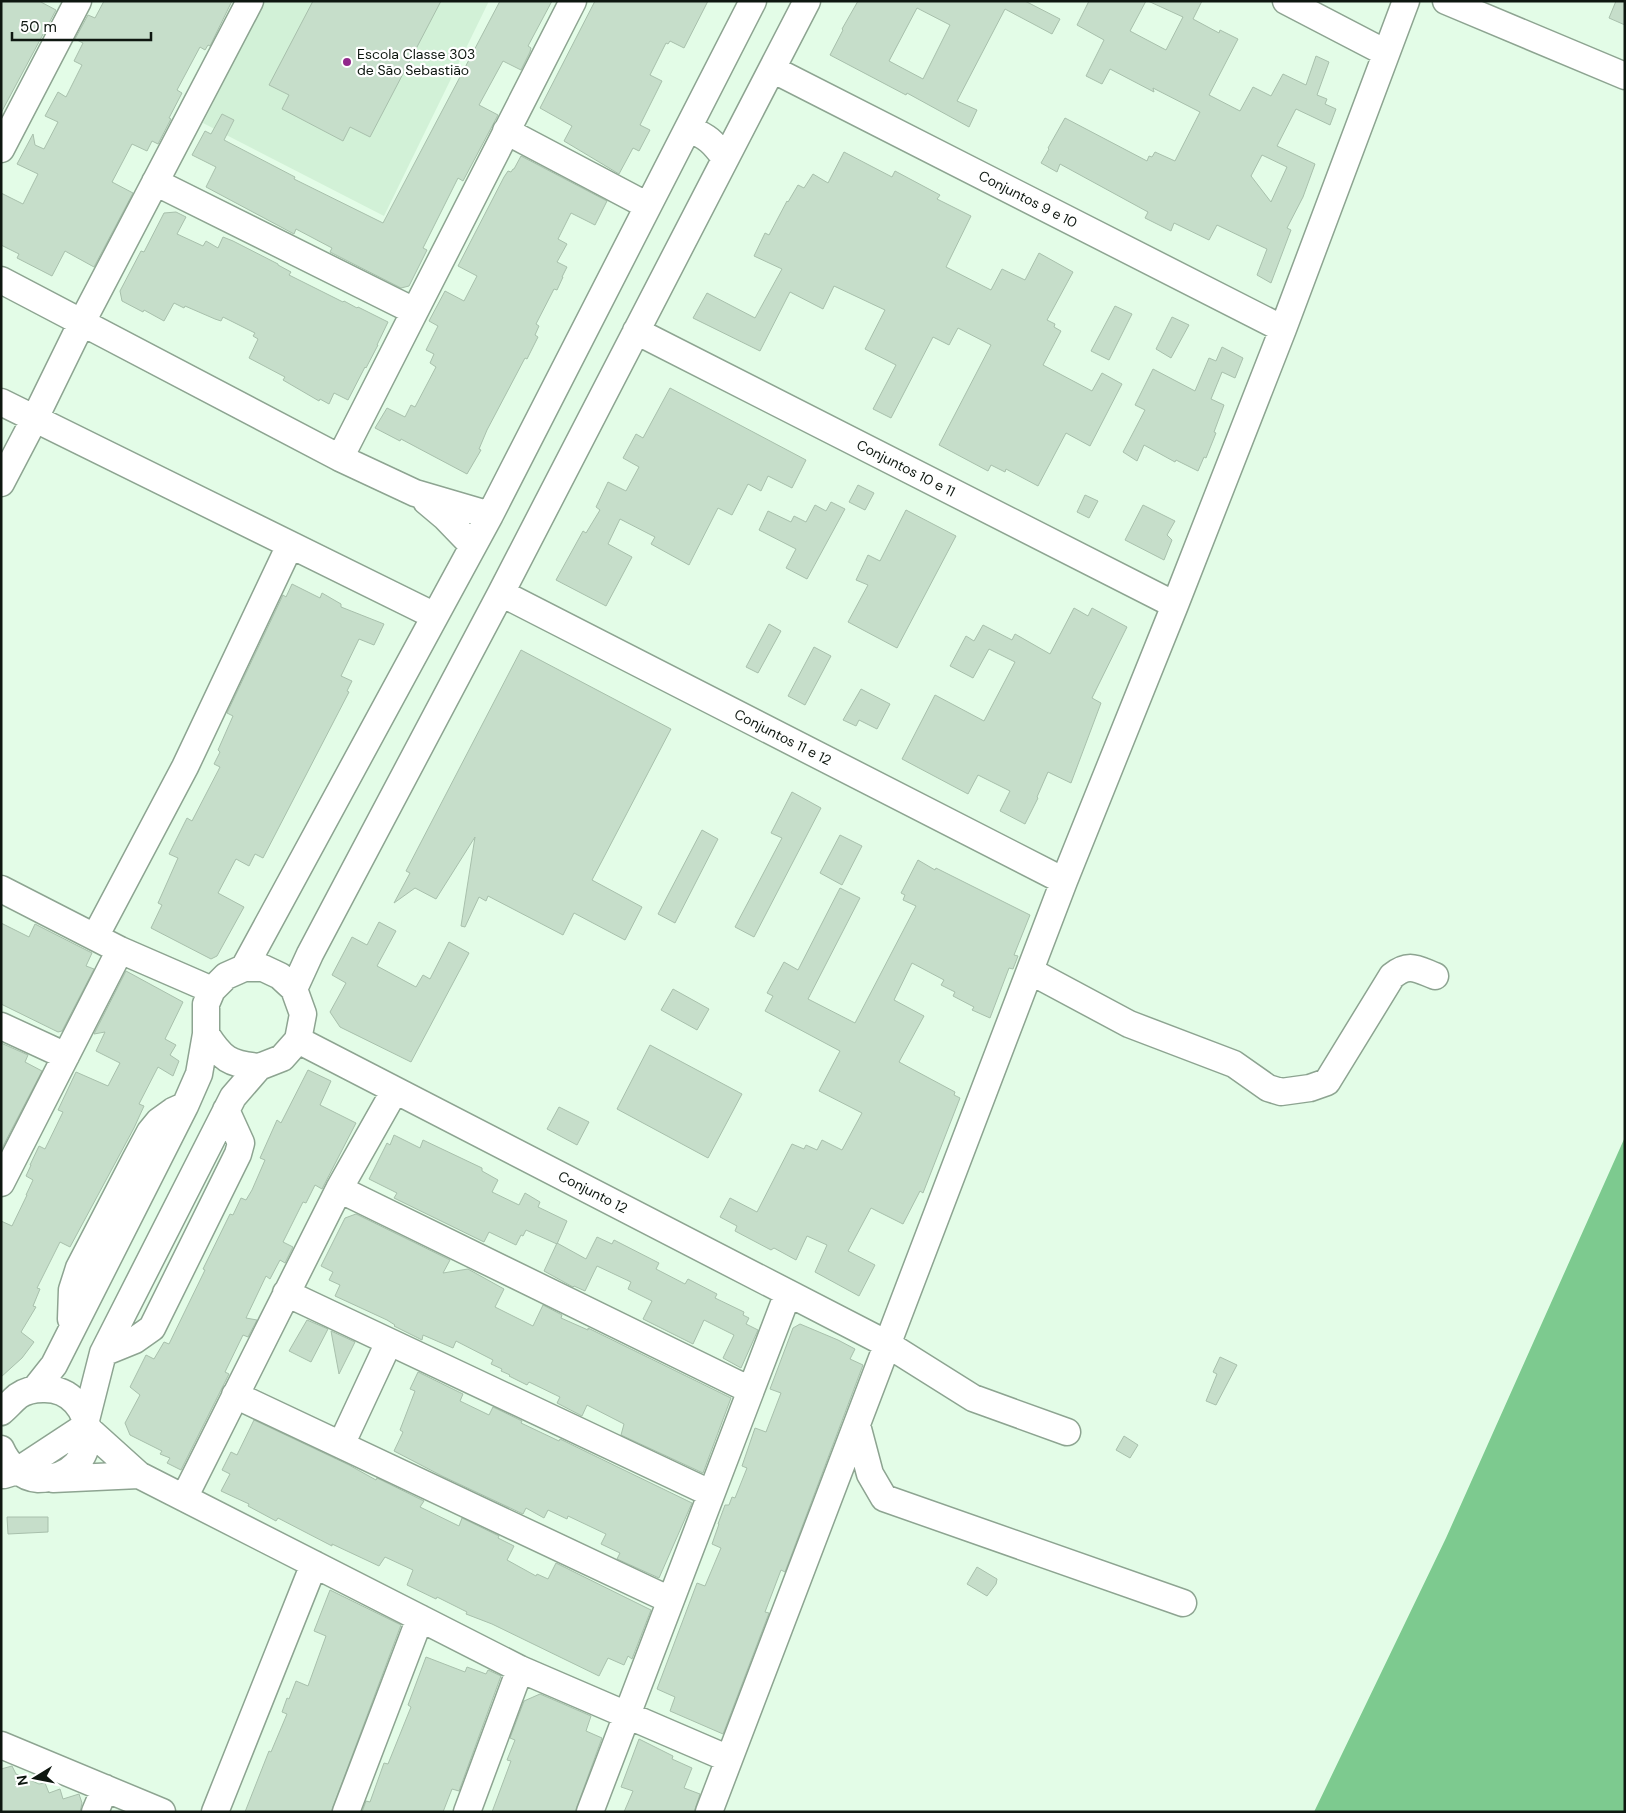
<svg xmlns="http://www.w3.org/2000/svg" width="1626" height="1813" viewBox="0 0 1626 1813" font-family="'DM Sans',sans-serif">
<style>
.built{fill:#d2f1d7}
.forest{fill:#7dca8f}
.building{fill:#c6deca;stroke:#a8c0ac;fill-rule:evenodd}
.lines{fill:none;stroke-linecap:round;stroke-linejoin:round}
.minor-casing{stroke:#8da491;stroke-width:29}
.minor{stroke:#fff;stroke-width:26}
.poi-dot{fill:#91278b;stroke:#fff;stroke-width:2}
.labels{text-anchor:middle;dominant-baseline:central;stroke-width:4.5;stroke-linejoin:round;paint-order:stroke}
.poi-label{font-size:14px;fill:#0e1710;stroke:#fff;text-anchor:start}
.street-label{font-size:14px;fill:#0e1710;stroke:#fff}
</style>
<rect width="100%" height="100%" fill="#e3fce7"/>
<path class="built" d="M264,1H489L384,216L203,123Z"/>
<path class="forest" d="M1625,1137V1812H1314L1446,1538Z"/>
<path class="building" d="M1,1H39L56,10L1,113Z
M104,1H232L210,46L208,45L205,50L200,47L177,90L182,93L169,118L171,119L158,144L152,141L147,151L132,144L112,182L133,193L94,267L65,251L52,276L17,258L19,254L1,245V193L23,204L38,174L17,164L33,134L35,145L44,149L58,122L45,116L58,92L66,97L82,65L74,61L83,43L75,39L88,15L95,18Z
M313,1H441L370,137L350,127L343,141L282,109L289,95L269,85Z
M500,1H552L528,46L531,48L530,52L521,70L503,61L479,105L498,115L463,181L458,178L423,248L427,250L409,286L401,288L330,252L332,248L296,229L294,234L206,187L216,167L192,155L205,131L211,134L222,114L234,120L224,140L295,177L294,179L383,223Z
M595,1H708L684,48L670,41L668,44L666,43L650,75L662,81L640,125L650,130L639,151L633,148L619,174L564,141L572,126L540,108Z
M858,1H1025L1060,19L1052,34L1005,9L957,101L977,110L969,127L907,93L906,95L830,55L843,30L842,29ZM917,8L950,25L923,79L889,61Z
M1089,1H1146L1130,31L1166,50L1183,17L1148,1H1202L1193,19L1219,33L1220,30L1238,39L1209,95L1240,111L1253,87L1271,96L1283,74L1306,85L1316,56L1329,62L1317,95L1327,99L1325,104L1336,109L1330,125L1296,109L1277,146L1315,164L1303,197L1287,228L1291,230L1271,283L1257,275L1267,249L1217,225L1209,240L1174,223L1171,231L1145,218L1148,212L1060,164L1057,172L1041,163L1049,149L1048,148L1065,118L1147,161L1149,156L1152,157L1155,152L1175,161L1200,112L1153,88L1154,92L1110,69L1102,84L1086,76L1104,40L1077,25ZM1262,155L1287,167L1271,202L1251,176Z
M1616,1H1625V25L1609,18Z
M844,152L892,177L895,171L940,195L937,199L971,216L946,267L991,290L1002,269L1025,280L1039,253L1073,272L1047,320L1055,324L1054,327L1061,331L1043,365L1092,391L1102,373L1122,384L1090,446L1066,433L1038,486L1006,469L1005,472L991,465L988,471L939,445L991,345L958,328L949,345L933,337L891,418L873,409L896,365L865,349L885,310L834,286L823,309L790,292L760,351L693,318L707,293L755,318L782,269L754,256L765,233L769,235L787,201L788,202L798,185L804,188L813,174L828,183Z
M521,156L607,201L595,225L571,213L558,239L567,244L557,262L567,267L562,277H563L557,290L554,289L536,324L539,326L535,335L538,337L527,359L525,358L487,430L479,449L481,450L467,474L401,439L400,441L375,428L387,408L405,417L411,405L415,407L436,367L430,363L434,354L426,350L438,326L429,321L445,291L464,301L477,276L458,266L504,177L508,171L511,172L513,169H514Z
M176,212L186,217L177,234L203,246L206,241L218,248L223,237L233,241L278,264V265L291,272L289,275L343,302L344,301L357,308L358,307L388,322L377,345H378L366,368L365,367L348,400L334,393L329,404L320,399L319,401L283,380L285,377L249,358L258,339L253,336L255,333L223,317L221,321L215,319L185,306L184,308L174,303L164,321L144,310L143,312L122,301L120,291L141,251L144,252L164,213Z
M1115,306L1132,314L1109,360L1091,351Z
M1172,317L1189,325L1171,358L1156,349Z
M1222,347L1243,358L1235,378L1222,372L1211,399L1224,405L1214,432L1216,433L1206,458L1204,457L1198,471L1176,460L1175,462L1144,445L1137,461L1123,452L1145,410L1135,405L1153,369L1195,391L1209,358L1216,361Z
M670,388L806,460L792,488L768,476L761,491L748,484L732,515L718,508L689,565L651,544L655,537L620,519L608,544L632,557L606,606L556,580L583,531L586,533L600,510L596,507L608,482L626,491L639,467L623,458L636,434L643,438Z
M858,485L874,493L865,510L849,502Z
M1085,495L1098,501L1089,518L1077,512Z
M831,502L845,509L807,579L786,568L796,549L759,530L768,511L791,522L794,516L806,522L815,505L826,511Z
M1143,505L1175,521L1167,535L1172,540L1164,560L1125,540Z
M906,510L956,536L897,648L848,622L868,585L856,580L868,555L880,561Z
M292,584L320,598L322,593L341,604V607L384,624L374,645L359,639L341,676L352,681L347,691L349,692L263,858L255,854L249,866L236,859L218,893L244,907L217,956L211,959L151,928L162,905L158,903L178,858L169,854L187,818L192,821L220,767L214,764L220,752L218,750L233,716L227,713L283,595L286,597Z
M1074,608L1088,616L1092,608L1127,627L1092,698L1101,703L1071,783L1048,772L1037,797L1038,798L1025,824L1000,811L1010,791L978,775L968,794L902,759L935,695L984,721L1015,662L989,649L973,678L950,666L966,636L974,641L983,625L1012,640L1015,634L1050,654Z
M769,624L781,631L758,673L746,667Z
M814,647L831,656L805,705L788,696Z
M521,650L671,729L592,880L642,907L625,940L574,913L563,935L488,896L486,901L479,897L465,927L461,926L475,837L436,899L415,888L394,903L410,873L406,871Z
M861,689L890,704L877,729L859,720L856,726L843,720Z
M792,792L821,808L754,937L735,927L782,838L771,833Z
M702,830L718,839L675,923L658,914Z
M840,835L862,846L842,885L820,873Z
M918,860L935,870L936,868L1030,915L1014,955L1018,956L1013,969L1009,968L990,1018L972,1010L974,1007L953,996L955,992L941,985L944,980L912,963L894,1000L924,1016L899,1062L955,1092L954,1095L960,1098L923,1193L920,1191L903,1224L871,1208L848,1251L875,1265L859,1296L815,1272L827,1245L807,1236L796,1260L774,1248L771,1250L735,1231L737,1226L720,1217L730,1198L757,1212L792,1144L804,1149L806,1145L817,1150L822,1140L842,1150L862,1113L819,1091L840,1051L765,1011L773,996L767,993L784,962L798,970L840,888L860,898L808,999L855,1023L916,906L903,900L905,895L901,893Z
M379,922L396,931L377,966L416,987L423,975L430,979L449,942L469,953L411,1062L340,1027L330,1012L346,983L332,975L352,937L367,945Z
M1,923L29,937L35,924L92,953L86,966L94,969L62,1031L58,1032L1,1004Z
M126,971L183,1002L165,1039L176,1045L170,1055L179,1061L173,1076L158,1067L139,1104L144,1106L134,1128L70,1247L60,1242L37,1288L40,1289L33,1306L36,1307L21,1332L34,1342L22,1358L1,1377V1221L12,1226L27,1195H26L33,1180L26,1176L31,1165H30L39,1146L45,1149L63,1112L58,1110L76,1072L108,1086L120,1063L96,1051L105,1032L94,1034Z
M673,989L709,1009L697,1030L661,1010Z
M1,1043L28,1055L25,1062L42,1071L1,1150Z
M650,1045L742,1094L708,1158L617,1109Z
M308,1070L331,1081L320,1105L356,1123L322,1189L315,1185L306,1203L303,1202L283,1242L293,1247L285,1263L280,1260L270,1279L266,1276L246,1318L257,1320L248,1337L243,1335L225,1372L229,1374L181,1470L167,1463L170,1458L160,1454L162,1451L130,1435L125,1423L140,1395L130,1387L146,1355L154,1359L164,1342L169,1344L205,1270L203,1269L230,1214L233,1215L241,1198L246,1200L252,1190L265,1160L260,1158L277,1120L281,1123Z
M559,1107L589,1122L577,1145L547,1129Z
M394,1135L420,1148L423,1140L482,1168V1171L498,1180L492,1192L519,1205L525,1193L540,1202L538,1207L567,1221L557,1244L526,1230L523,1236L521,1235L516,1245L489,1232L484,1242L394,1198L397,1193L369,1179L387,1143L390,1145Z
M356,1214L450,1260L443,1273L468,1269L504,1289L495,1307L533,1326L543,1305L562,1315L561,1318L588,1330V1328L731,1398L703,1473L621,1435L624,1424L587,1405L582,1416L557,1403L560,1397L529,1382L527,1385L509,1376L510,1375L501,1371L502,1369L491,1364L493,1360L456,1341L453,1348L423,1335L422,1340L394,1326L395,1325L387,1320L335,1296L340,1285L329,1280L333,1272L321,1266L345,1218Z
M597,1237L612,1244L614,1240L659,1263L656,1269L685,1284L688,1279L717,1294L715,1298L744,1312L743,1315L749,1318L746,1324L758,1330L741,1368L723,1358L734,1335L704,1320L693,1344L643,1319L652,1301L628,1289L631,1282L597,1266L585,1291L574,1286L573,1287L544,1271L557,1243L586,1259Z
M307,1320L328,1329L311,1362L289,1351Z
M800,1324L838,1340L855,1349L850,1359L863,1365L785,1572L781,1570L765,1612L769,1613L723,1734L670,1711L675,1697L657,1689L697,1583L705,1586L721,1548L712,1544L719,1524H718L725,1505H729L732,1497L735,1498L747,1468L742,1466L755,1428L766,1432L781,1393L770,1389L793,1328Z
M331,1331L355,1342L339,1374Z
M1220,1357L1237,1365L1216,1405L1206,1401L1217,1374L1213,1372Z
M418,1372L463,1394L460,1401L489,1415L493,1407L522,1421L521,1423L559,1441L560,1439L692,1503L659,1578L617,1559L620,1553L601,1544L606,1534L568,1516L567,1519L548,1510L544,1518L526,1508L523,1514L442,1476L394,1451L403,1432L400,1430L415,1391L410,1389Z
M254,1420L349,1465L376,1480L377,1478L424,1501L420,1507L459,1526L462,1518L499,1536L498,1538L514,1546L507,1560L536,1576L537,1574L548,1579L556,1563L651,1610L632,1659L628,1656L624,1665L608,1658L599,1676L492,1624L466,1614L467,1612L437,1597L436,1599L407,1585L413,1570L385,1557L379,1566L332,1544V1546L278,1518L276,1521L248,1506L249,1504L221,1491L230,1474L222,1470L231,1452L237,1455Z
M1124,1436L1138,1445L1130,1458L1116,1450Z
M7,1517H48V1532L8,1534Z
M977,1567L997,1579L996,1584L987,1596L967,1584Z
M330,1590L401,1625L331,1812H245L269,1751L271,1752L287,1714L282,1712L287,1698L289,1699L296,1681L308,1686L326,1636L314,1631Z
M426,1657L465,1672L467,1667L486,1674L488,1670L501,1676L459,1791L452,1789L443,1812H362L366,1801L370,1802L384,1763L388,1764L411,1707L408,1705Z
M540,1694L591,1716L586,1731L602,1738L575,1812H492L511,1761L507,1760L515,1740L510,1738L524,1701Z
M639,1739L673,1756L672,1759L692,1768L684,1788L700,1794L694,1812H624L633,1791L621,1787Z
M12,1766L16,1774L39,1784L45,1783L49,1793L60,1789L63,1799L79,1794L82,1803L80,1812H1V1769Z"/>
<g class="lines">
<g class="minor-casing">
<path id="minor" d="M1286,1L1386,53
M1446,1L1625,76
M772,69L1283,329
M689,129C708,137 712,141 725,158
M506,131L648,206
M1,149L78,1
M155,182L414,311
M1,280L340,458L415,493L490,515
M636,331L1175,605
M1,402L435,616
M340,458L573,1
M1,483L35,418L82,322L250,1
M426,501L445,517L473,546
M501,593L1064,881
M1,889L120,950L212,990
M95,937L185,767L290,545
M244,968L490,515L753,1
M1030,971L1129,1024L1234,1064L1268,1088L1281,1092L1310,1088L1327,1082L1392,976C1409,962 1417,969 1435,976
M294,989L310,954L501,593L807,1
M1,1026L66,1056
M206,1034C222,1059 229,1064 259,1067
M298,1040L887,1344L973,1398L1067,1432
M1,1183L120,950
M339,1189L750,1390
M286,1293L710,1493
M71,1319L72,1290L79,1268L135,1160L150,1132L159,1121L173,1111L182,1107
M103,1353L135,1340L152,1328L238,1154L241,1143L226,1110
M35,1389L54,1365L185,1106L199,1074L206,1034V1004L212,990L226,976L244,968H263L280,976L294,989L303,1014L298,1040L282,1058L259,1067L233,1097L103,1353L86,1420
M235,1395L670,1600
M1,1412C7,1407 12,1401 18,1396C25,1391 35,1389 43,1389C99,1387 107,1479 38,1479C21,1478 7,1463 1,1449
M857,1425L870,1474L884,1498L1183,1603
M88,1429L139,1475L520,1669L729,1759
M341,1445L389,1342
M4,1475L17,1471L87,1425
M53,1479L139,1475
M184,1498L339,1189L395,1090
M1,1745L162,1812
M95,1812L105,1788
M215,1812L314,1564
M346,1812L420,1618
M467,1812L520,1669
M590,1812L788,1293
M709,1812L1064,881L1175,605L1283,329L1406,1"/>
</g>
<use href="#minor" class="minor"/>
</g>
<circle class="poi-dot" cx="347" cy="62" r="5"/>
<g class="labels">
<g class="poi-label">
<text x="357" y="54">Escola Classe 303<tspan x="357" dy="16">de São Sebastião</tspan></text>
</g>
<g class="street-label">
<text transform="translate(1028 199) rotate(27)">Conjuntos 9 e 10</text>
<text transform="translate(906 468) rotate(27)">Conjuntos 10 e 11</text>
<text transform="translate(783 737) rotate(27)">Conjuntos 11 e 12</text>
<text transform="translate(593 1192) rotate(27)">Conjunto 12</text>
</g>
</g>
<rect width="1626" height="1813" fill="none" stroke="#0e1710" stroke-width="5"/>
<g transform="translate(35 1778) rotate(260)" stroke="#ffffff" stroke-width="4" paint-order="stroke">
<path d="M0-4L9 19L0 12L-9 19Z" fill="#0e1710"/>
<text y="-8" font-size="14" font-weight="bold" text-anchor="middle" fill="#0e1710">N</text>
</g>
<path d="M12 32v8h139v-8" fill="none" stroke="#0e1710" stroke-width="2.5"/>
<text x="20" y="32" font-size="15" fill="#0e1710" stroke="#ffffff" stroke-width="4" paint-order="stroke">50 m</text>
</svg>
